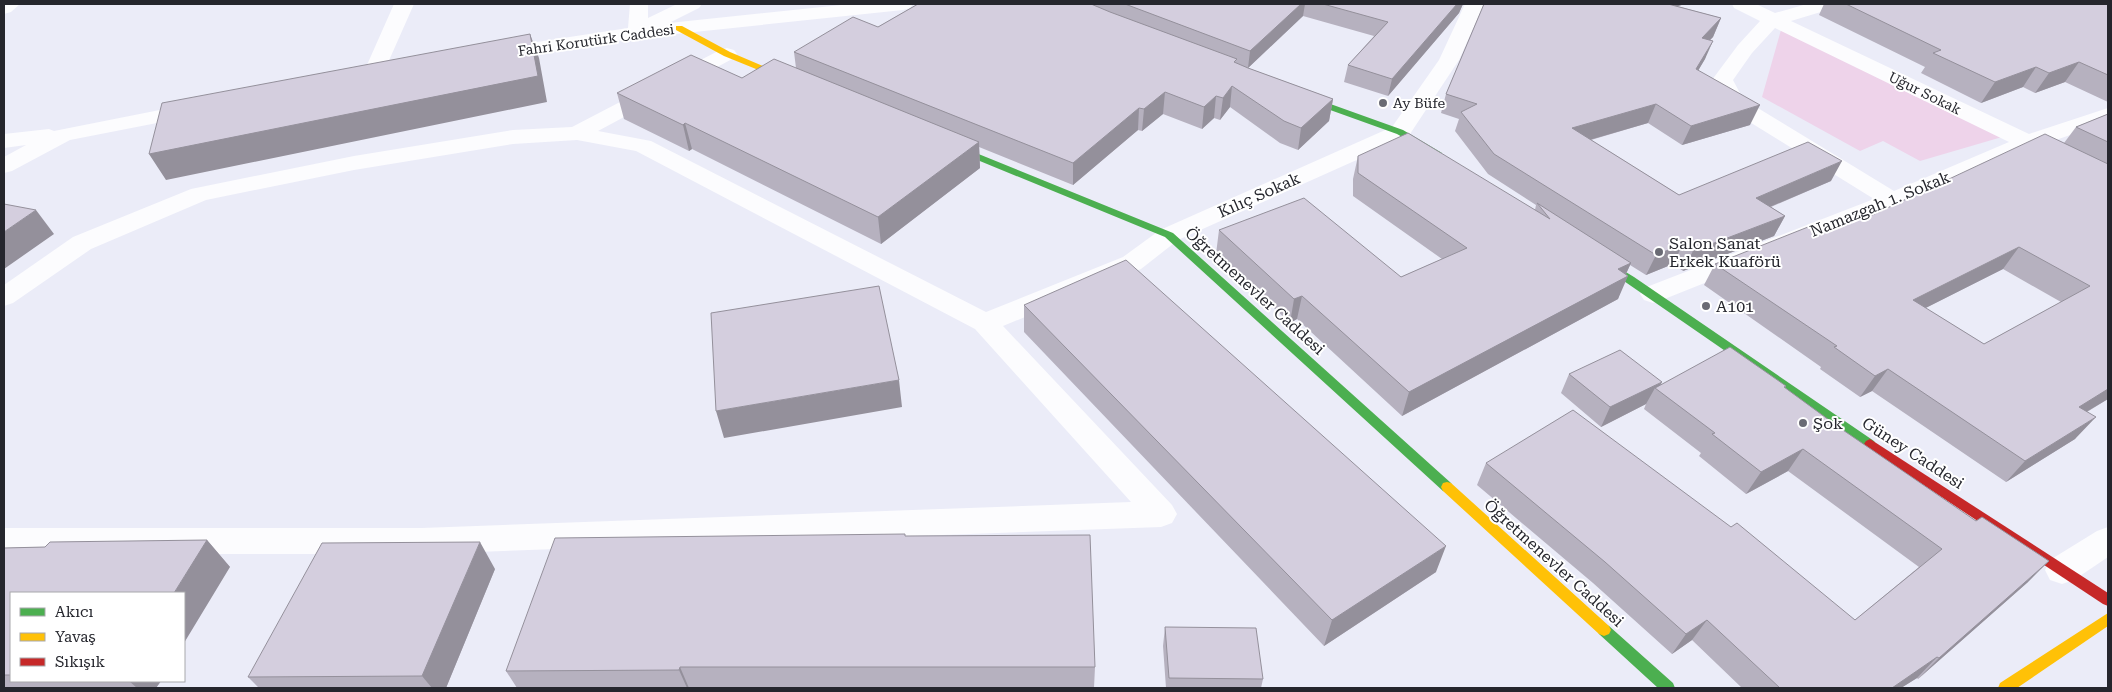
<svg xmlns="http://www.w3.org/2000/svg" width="2112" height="692" viewBox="0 0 2112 692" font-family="'Roboto Serif',serif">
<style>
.green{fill:#eed3ea}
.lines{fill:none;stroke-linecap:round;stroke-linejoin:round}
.street{fill:#fcfcfe;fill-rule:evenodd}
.fast{fill:#4caf50;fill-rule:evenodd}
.slow{fill:#ffc107;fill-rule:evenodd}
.jam{fill:#c62828;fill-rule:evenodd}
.wall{fill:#b6b1bf;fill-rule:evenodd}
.shaded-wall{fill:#94909b}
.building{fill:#d4cede;stroke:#94909b;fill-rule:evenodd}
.poi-dot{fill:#6a6b74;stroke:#fff;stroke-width:2}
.labels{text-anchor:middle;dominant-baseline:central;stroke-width:4;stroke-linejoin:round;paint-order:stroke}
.far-street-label{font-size:14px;fill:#25262d;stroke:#fff}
.far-poi-label{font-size:14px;fill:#25262d;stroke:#fff;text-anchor:start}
.street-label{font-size:16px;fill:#25262d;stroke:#fff}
.poi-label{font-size:16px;fill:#25262d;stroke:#fff;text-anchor:start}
</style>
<rect width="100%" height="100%" fill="#ebecf8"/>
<path class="green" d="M1781,30L2002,137L1920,161L1883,141L1860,151L1762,97Z"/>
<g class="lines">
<path class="street" d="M4,4H20L11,12L4,14Z
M394,4H414L383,74L380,78L373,80L366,78L363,74Z
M630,4H648V18L677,4H702L699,8L669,23L851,4H913L910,8L903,10L637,38L498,60L491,58L488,54L491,50L498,48L628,28Z
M1465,4H1484L1459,60L1408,137L1178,240L1141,269L1003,326L1172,505L1177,514L1172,523L1161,527L422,554H4V528H422L1131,502L975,329L636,151L577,140L513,144L354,170L206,200L91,249L13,303L4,306V285L73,237L191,189L354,156L513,130L572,127L720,50L727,48L734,50L737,54L734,58L598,131L651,141L986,312L1123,257L1160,230L1392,127L1439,60Z
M1732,4H1756L1775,13L1807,4H1836L1834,8L1791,21L2029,134L2108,108V122L2047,143L2050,148L2047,153L2039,155L2027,151L1900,205L1662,300L1653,303L1644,300L1640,294L1644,288L1874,199L1727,108L1712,80L1738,45L1760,21L1734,8ZM1775,28L2009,142L1894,191L1743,99L1733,80L1752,53Z
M195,103L203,104L206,109L203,114L70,140L12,171L4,173V157L26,145L4,148V134L49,129L54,131Z
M2108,527V557L2074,580L2062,584L2050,580L2045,570L2050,560L2097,531Z"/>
<path class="fast" d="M1297,92L1403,130L1442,153L1440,155H1434L1397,134L1294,97L1293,95Z
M944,140L1173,233L1451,483L1453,487L1451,491L1447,492L1443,491L1165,237L941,145L939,143Z
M1596,254L1634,277L1874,441L1876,444L1874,447H1866L1831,424L1592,259L1591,257L1592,255Z
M1604,624L1609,626L1673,683L1675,688H1658L1599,634L1597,630L1599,626Z"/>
<path class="slow" d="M676,26H682L730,52L800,82L796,85L793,84L724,56L676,30Z
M1447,482L1451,483L1609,626L1611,630L1609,634L1604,636L1599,634L1443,491L1441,487L1443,483Z
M2108,613V626L2017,688H1998L2000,683Z"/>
<path class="jam" d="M1870,439L2108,593V606L2103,604L1866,447L1864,444L1866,441Z"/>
</g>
<path class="wall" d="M918,4H1463L1459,13L1388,96L1344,82L1348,65L1374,36L1303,16L1248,68L1333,99L1329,121L1298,150L1280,143L1230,107L1220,120L1214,118L1202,129L1163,114L1142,131L1138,130L1073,185L979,147L980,168L881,244L692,149L689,151L624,119L617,93L742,78L796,68L794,52L878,27Z
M1484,4H1685L1677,6L1721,18L1713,37L1710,40L1705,59L1698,70L1750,125L1682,145L1648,123L1591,140L1679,195L1831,181L1771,207L1785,216L1774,236L1683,271L1673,264L1646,275L1630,265L1626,274L1618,299L1402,416L1297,319L1290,323L1216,254L1219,230L1401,277L1442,259L1353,196V179L1358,156L1535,210L1536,205L1488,174L1455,131L1459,119L1441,113L1446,94Z
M1824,4H2108V102L2065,82L2035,93L2023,87L1981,103L1921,73L1925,67L1819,15Z
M2108,114V399L2087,412L2075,439L2006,482L1872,391L1860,397L1820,369L1821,367L1704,285L1715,264L1820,235L2064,143L2076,127ZM2003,269L2061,302L1984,344L1925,308Z
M1024,305L1436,572L1324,646L1024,332Z
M1569,374L1660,385L1786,386L1785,388L2028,582L1918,679L1917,678L1901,688H1742L1692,640L1672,654L1593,583L1477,485L1486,463L1855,620L1919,567L1788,471L1746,494L1699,456L1701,453L1644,409L1646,404L1601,427L1561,393Z
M905,536L1095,667L1094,688H517L506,671Z
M207,540L230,567L11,593V681H161L156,688H4V548L45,547Z
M495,569L446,688H259L248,677Z
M1165,627L1263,679L1261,688H1166L1163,646Z"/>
<path class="shaded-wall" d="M1301,4H1305L1303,16L1248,68L1250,51Z
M1457,4H1463L1459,13L1388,96L1392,79Z
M1647,4H1685L1642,17Z
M1721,18L1713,37L1694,56L1702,38Z
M530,34L539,58L547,102L166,180L149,154Z
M1713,41L1705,59L1688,88L1696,69Z
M2079,62L2065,82L2035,93L2049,73Z
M2036,67L2023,87L1981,103L1995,82Z
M1232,86L1230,107L1220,120L1223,98Z
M1165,92L1163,114L1142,131L1144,109Z
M1216,96L1214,118L1202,129L1204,107Z
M1333,99L1329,121L1298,150L1301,128Z
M1656,104L1648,123L1565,147L1572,128Z
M1760,105L1750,125L1682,145L1691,126Z
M1139,108L1138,130L1073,185V163Z
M685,123L692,149L689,151L683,125Z
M979,142L980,168L881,244L878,217Z
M1842,161L1831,181L1746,217L1756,198Z
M36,210L54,234L4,269V232Z
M1785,216L1774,236L1683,271L1693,251Z
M1683,244L1673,264L1646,275L1656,255Z
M2019,247L2003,269L1898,322L1913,300Z
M1631,263L1624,278L1628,276L1618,299L1402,416L1409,392L1618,269Z
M1302,296L1297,319L1290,323L1294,299Z
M1888,369L1872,391L1860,397L1875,376Z
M899,380L902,407L724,438L716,411Z
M1662,382L1658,390L1655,388L1646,404L1601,427L1610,407Z
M2108,389V399L2059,428L2079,407Z
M2096,417L2075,439L2006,482L2025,461Z
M1803,449L1788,471L1746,494L1761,472Z
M207,540L230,567L184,643V593H174Z
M480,542L495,569L446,688H432L422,676Z
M1446,546L1436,572L1324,646L1332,620Z
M2049,561L2028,582L1918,679L1939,658Z
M1707,620L1692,640L1672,654L1686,634Z
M1937,657L1917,678L1901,688H1892Z
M680,667L689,688H687L679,670Z
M129,681H161L156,688H137Z"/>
<path class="building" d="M918,4H1091L1110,12L1237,59L1234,62L1248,68L1333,99L1301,128L1284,121L1232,86L1223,98L1216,96L1204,107L1165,92L1144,109L1139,108L1073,163L794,52L853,17L878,27Z
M1125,4H1301L1250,51Z
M1323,4H1457L1392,79L1348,65L1388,22Z
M1484,4H1668L1721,18L1702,38L1713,41L1696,69L1760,105L1691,126L1656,104L1572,128L1679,195L1808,142L1842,161L1756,198L1785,216L1693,251L1683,244L1656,255L1494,154L1461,112L1477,104L1446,94Z
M1846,4H2108V75L2079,62L2049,73L2036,67L1995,82L1933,53L1941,50Z
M530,34L538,76L149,154L162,103Z
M691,55L742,78L774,59L979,142L878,217L685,123L683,125L617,93Z
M2108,114V142L2076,127Z
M1408,133L1550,219L1537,203L1631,263L1618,269L1628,276L1409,392L1302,296L1294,299L1219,230L1304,198L1401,277L1467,248L1358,173V156Z
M2045,134L2108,164V389L2079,407L2096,417L2025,461L1888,369L1875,376L1834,347L1837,346L1715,264L1808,227L1820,235L1864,215L1868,217ZM2019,247L2090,286L1984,344L1913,300Z
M4,204L36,210L4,232Z
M1126,260L1446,546L1332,620L1024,305Z
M879,286L899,380L716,411L711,313Z
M1730,347L1786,386L1784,387L1840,428L1976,521L1982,517L2049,561L1939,658L1937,657L1892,688H1780L1707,620L1686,634L1605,562L1486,463L1573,410L1731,527L1737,523L1855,620L1942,549L1803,449L1761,472L1712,434L1715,433L1655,388Z
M1620,350L1662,382L1610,407L1569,374Z
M905,534V536L1090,535L1095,667H680L679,670L506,671L555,538Z
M207,540L174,593H11V675H4V548L45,547L50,542Z
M480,542L422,676L248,677L322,543Z
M1165,627L1256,628L1263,679L1169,678Z"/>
<g class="poi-dot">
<circle cx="1383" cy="103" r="5"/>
<circle cx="1659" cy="252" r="5"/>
<circle cx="1706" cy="306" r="5"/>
<circle cx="1803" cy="423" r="5"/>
</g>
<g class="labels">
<g class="far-street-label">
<text transform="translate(596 40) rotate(-8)">Fahri Korutürk Caddesi</text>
<text transform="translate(1925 93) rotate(26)">Uğur Sokak</text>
</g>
<g class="far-poi-label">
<text x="1393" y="103">Ay Büfe</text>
</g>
<g class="street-label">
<text transform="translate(1259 195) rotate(-24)">Kılıç Sokak</text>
<text transform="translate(1880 204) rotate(-22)">Namazgah 1. Sokak</text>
<text transform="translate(1255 291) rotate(42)">Öğretmenevler Caddesi</text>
<text transform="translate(1913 453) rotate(33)">Güney Caddesi</text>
<text transform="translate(1554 563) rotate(42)">Öğretmenevler Caddesi</text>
</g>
<g class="poi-label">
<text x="1669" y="243">Salon Sanat<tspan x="1669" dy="18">Erkek Kuaförü</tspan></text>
<text x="1716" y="306">A101</text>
<text x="1813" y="423">Şok</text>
</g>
</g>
<rect width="2112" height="692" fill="none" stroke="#25262d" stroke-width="10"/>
<rect x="10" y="592" width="175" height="90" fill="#ffffff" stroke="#a8a8ab"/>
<rect x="20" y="608" width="25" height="8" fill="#4caf50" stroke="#a8a8ab"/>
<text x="55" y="617" font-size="15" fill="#25262d">Akıcı</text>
<rect x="20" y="633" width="25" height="8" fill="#ffc107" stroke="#a8a8ab"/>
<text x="55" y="642" font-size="15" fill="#25262d">Yavaş</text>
<rect x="20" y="658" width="25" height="8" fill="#c62828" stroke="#a8a8ab"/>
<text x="55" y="667" font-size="15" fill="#25262d">Sıkışık</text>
</svg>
